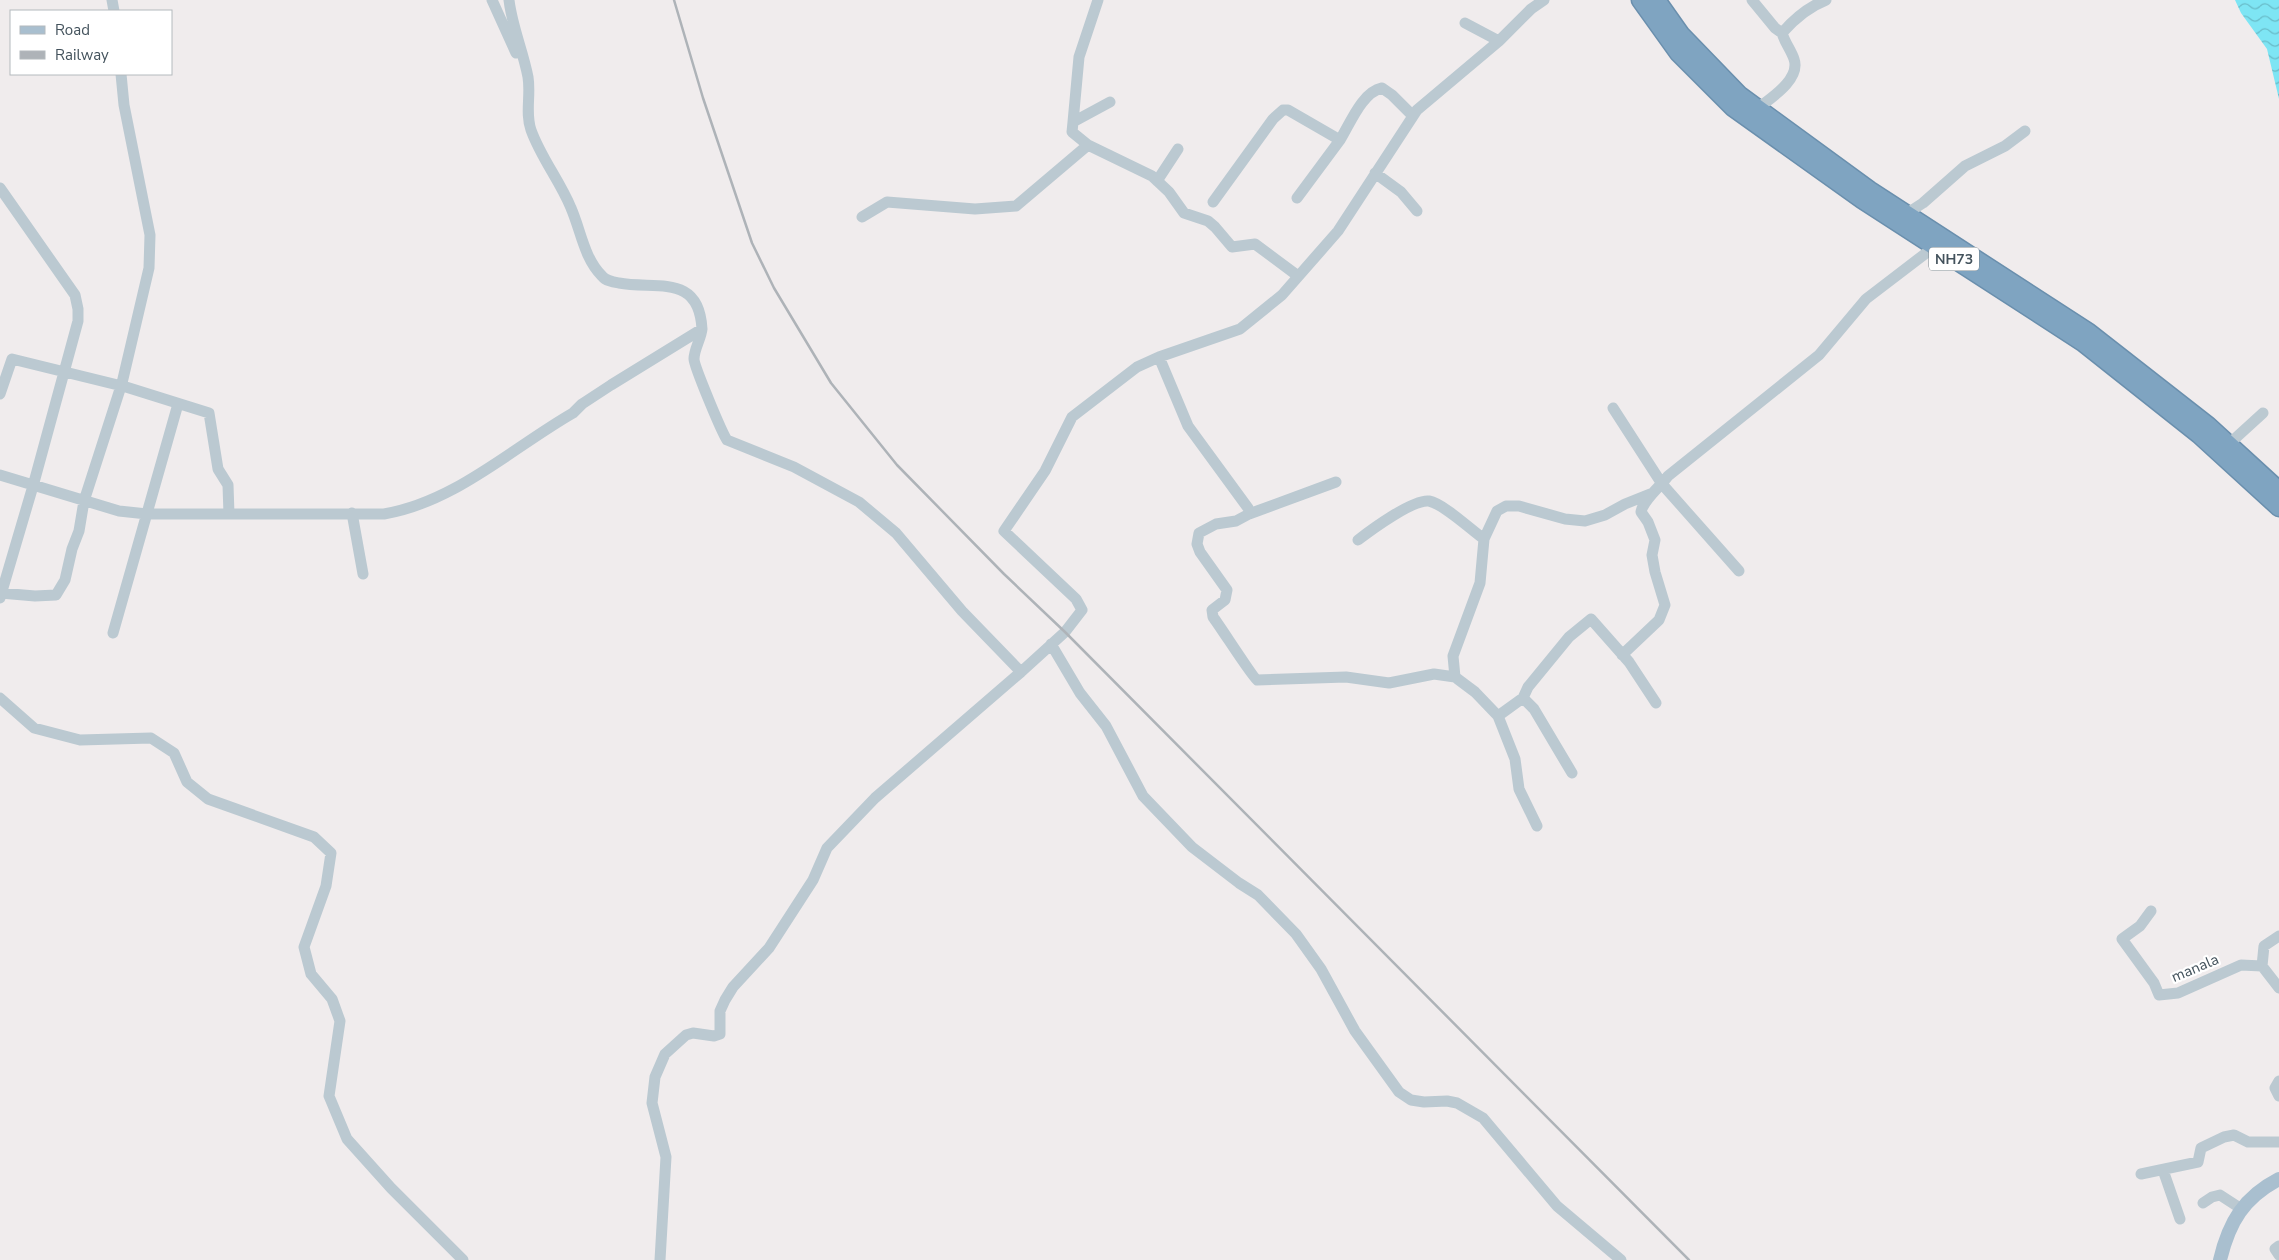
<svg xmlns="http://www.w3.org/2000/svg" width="2279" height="1260" viewBox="0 0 2279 1260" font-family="'Nunito Sans',sans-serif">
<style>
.water{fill:url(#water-waves)}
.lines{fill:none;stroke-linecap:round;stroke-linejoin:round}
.highway-casing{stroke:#6a8fad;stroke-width:19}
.minor{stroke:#bbc9d1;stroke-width:11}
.major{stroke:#a9bfcf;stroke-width:14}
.highway{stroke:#7fa4c1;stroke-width:16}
.rail{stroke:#aeb3b8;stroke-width:2.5}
.labels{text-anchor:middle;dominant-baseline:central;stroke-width:4.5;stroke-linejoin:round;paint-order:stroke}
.shield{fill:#fff;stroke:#7b868d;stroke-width:1}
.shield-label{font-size:14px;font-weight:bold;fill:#43525c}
.street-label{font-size:15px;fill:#43525c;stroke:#fff}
</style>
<defs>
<pattern id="water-waves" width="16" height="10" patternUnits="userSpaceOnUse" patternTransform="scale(1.25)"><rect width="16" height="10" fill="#7ee5f4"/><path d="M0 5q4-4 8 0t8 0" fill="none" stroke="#69bcc9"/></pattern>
</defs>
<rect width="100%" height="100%" fill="#f0eced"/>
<path class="water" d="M2235,0H2279V99L2267,49L2241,13Z"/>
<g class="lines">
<g class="highway-casing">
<path id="highway" d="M1640,0L1678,53L1733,108L1862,200L2083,343L2199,435L2279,508
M1657,0L1681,34L1740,95L1870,190L2089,332L2208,425L2279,490"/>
</g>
<path class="minor" d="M112,0L114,11
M492,0L516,53
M509,0C512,26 523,51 528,77C531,95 525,113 531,130C541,158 560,181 571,208C581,231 584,258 602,276C606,281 613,282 619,283C656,290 699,273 702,329
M1752,0L1775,28L1782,33
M1465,23L1499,41
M1110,102L1073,122L1072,132L1088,145L1152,176L1169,192L1184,213L1208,221L1215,227L1232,247L1255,244L1298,276
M1758,108C1771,98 1801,79 1794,59C1791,50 1785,43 1782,33C1794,19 1808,7 1826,0
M1073,122L1079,57L1098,0
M1375,173L1401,192L1417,211
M1157,181L1178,149
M0,188L75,295L78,309V321L33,486L0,598
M1297,198L1340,140
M1213,202L1273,119L1283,110H1288L1340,140C1350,124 1362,92 1382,88L1392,95L1413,116
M1906,214L1923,203L1965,166L2005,146L2025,131
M862,217L887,202L975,209L1016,206L1088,145
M1159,357L1188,426L1248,508L1249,514L1236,521L1216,524L1199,533L1197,544L1200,552L1227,590L1225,600L1212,610L1213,617C1220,626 1253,678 1257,680L1346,677L1389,683L1434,674L1455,677L1475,692L1498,716L1515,759L1519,789L1537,826
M0,394L12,359L126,387L209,413L218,469L228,485L229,514
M1613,408L1662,484L1739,571
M2229,444L2263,413
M0,475L119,511L147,514H384C455,502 512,448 573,413L582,404L611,385L702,329C701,339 694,349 694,359C694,366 722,433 727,440L794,467L859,502L896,533L962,611L1021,672L875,798L827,848L813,880L769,948L733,987L725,1000L720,1011V1034L714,1036L693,1033L686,1035L665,1054L655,1077L652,1103L666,1157L660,1260
M352,513L363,574
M1249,514L1336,482
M1358,540C1371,530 1413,499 1429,501C1444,504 1471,530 1484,539
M0,593L35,596L56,595L65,580L72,549L79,531L84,501L122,383L149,268L150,235L124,105L121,74
M113,633L178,404
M1051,644L1080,693L1106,726L1143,796L1192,847L1239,883L1258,895L1296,934L1321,969L1355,1031L1399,1092L1411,1100L1424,1102L1447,1101L1457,1103L1483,1118L1557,1206L1621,1260
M1622,655L1659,620L1665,605L1655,572L1652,555L1655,540L1648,522L1641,512C1643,500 1660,487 1668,476L1819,355L1866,299L1934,247
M1021,672L1065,632L1082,610L1076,599L1004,531L1045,471L1072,417L1137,367L1159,357L1240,329L1282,295L1338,231L1417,110L1499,41L1531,9L1544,0
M1455,677L1453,656L1480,583L1484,539L1497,511L1506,506H1519L1565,519L1585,521L1605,515L1625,504L1650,494
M0,698L34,728L80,740L151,738L174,753L187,782L208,799L314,837L331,853L326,886L304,947L311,974L332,999L340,1021L329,1096L347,1139L391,1188L463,1260
M1523,698L1534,709L1572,773
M1498,716L1523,698L1528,687L1569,637L1591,619L1629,662L1656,703
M2151,911L2140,926L2122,939L2154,983L2159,995L2178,993L2241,965L2262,966L2279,988
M2262,966L2264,946L2279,936
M2279,1081L2275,1088L2279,1096
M2163,1170L2180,1219
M2141,1174L2198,1162L2201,1148L2224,1137L2234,1135L2248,1142H2279
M2203,1203L2212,1197L2220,1195L2240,1208
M2279,1246L2275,1249L2279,1255"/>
<path class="major" d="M2220,1260C2229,1222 2244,1197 2279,1179"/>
<use href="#highway" class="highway"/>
<path class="rail" d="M674,0L703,98L752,243L774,288L831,383L897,465L1004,574L1065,632L1689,1260"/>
</g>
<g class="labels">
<rect class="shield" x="1929" y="247.5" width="50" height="23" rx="4"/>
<g class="shield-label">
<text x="1954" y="259">NH73</text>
</g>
<g class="street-label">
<text transform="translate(2195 968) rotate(-23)">manala</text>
</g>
</g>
<rect x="10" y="10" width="162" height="65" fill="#ffffff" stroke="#b4babe"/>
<rect x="20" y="26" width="25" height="8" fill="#a9bfcf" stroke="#b4babe"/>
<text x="55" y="35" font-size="15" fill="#43525c">Road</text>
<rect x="20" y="51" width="25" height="8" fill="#aeb3b8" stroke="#b4babe"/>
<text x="55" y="60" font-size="15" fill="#43525c">Railway</text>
</svg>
